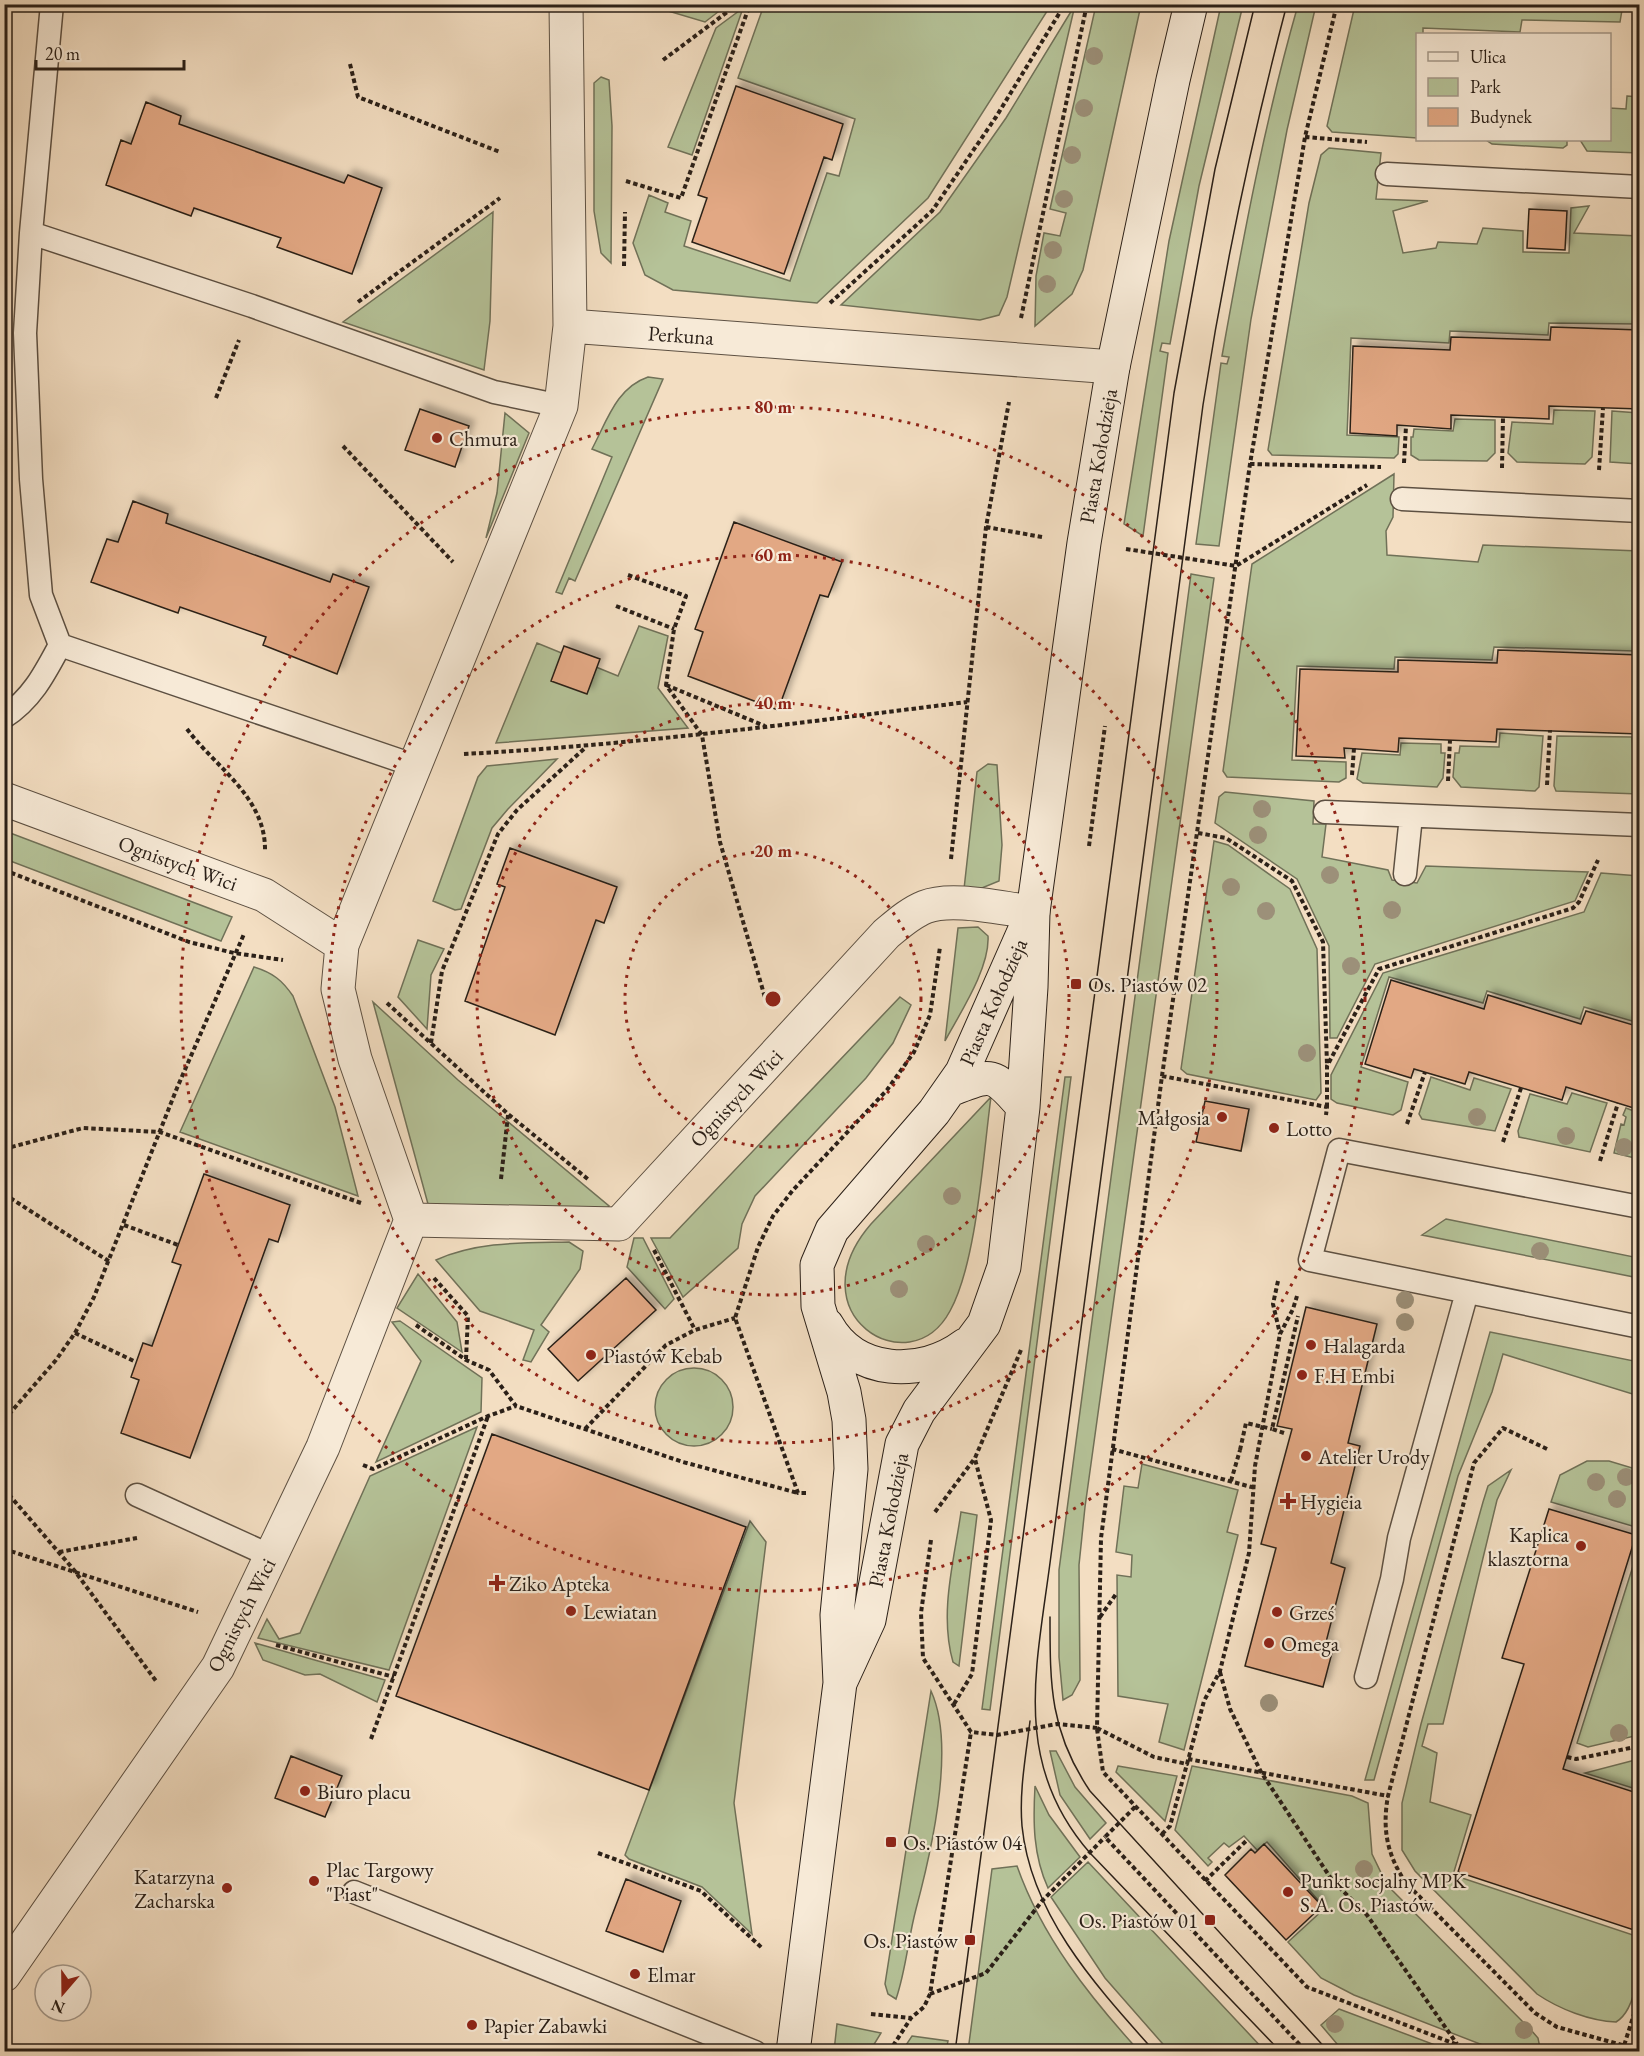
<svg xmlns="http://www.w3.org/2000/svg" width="1644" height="2056" viewBox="0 0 1644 2056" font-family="'EB Garamond',serif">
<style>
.green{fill:#b5c298;stroke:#707158;stroke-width:1.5}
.building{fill:#e2a884;stroke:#2b2018;stroke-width:1.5;filter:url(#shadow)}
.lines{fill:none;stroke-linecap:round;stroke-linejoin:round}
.lane-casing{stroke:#5d5042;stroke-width:25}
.street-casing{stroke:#5d5042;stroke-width:35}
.secondary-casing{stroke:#2b2018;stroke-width:35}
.path{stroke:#2b2018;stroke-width:4;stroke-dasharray:4.5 3;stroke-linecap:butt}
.lane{stroke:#f7ead7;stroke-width:22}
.street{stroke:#f7ead7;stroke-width:33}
.secondary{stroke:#f7ead7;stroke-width:33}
.tram{stroke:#2b2018;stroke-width:1.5}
.path-bridge{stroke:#2b2018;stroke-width:4;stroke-dasharray:4.5 3;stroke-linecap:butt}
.tree{fill:#9c9079}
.ring{fill:none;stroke:#8f2418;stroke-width:3;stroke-dasharray:3 6}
.poi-dot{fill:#8f2418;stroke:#f7ead7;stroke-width:2}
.labels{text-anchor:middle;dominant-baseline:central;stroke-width:4.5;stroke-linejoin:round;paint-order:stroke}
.street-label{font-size:21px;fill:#2b2018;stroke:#f7ead7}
.poi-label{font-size:21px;fill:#2b2018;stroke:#f7ead7;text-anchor:start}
.centre{fill:#8f2418;stroke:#f7ead7;stroke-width:3}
.ring-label{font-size:18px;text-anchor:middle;font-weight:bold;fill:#8f2418;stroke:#f7ead7;stroke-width:4.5;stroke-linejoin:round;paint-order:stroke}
</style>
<defs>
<filter id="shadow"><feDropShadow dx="5.5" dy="-5.5" stdDeviation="3" flood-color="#0004"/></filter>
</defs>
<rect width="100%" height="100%" fill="#f3dec2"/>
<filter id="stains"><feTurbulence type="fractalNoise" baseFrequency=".00333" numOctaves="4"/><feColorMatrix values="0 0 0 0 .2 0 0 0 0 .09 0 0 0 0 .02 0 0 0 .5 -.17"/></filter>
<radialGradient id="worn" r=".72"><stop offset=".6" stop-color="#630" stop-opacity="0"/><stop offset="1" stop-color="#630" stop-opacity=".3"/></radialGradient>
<path class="green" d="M648,5L727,4V5L705,22Z
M764,5H1051L928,198L817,303L673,290L645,275L633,243L649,195L668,203L665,212L691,221L684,246L790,281L827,173L839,176L855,119L738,78Z
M1075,5L1007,297L999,315L980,320L841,305L940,212L1006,118Z
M1096,5H1141L1083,270L1072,294L1035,326L1036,276L1044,233L1060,236L1066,213L1050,209Z
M1221,5H1243L1199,186L1170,344L1162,343L1160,351L1168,353L1143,536L1124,524L1169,241Z
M1298,5H1316L1287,130L1251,319L1219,546L1196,544L1221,363L1227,364L1229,357L1222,356C1243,238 1265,120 1298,5Z
M1355,5L1639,4L1640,10H1622L1620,22L1522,20L1520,32L1423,28V34H1418L1417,138L1332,132L1327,126Z
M743,8L692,155L668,147L716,28Z
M601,77L609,80L612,126L611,263L601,253L594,211V83Z
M1627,96L1639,97V153L1587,151L1580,140H1610V108L1626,109Z
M1486,140H1567V145L1563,148L1492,144Z
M1329,148L1381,153L1376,199L1428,201L1393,211L1403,253L1436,248L1438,242L1477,244L1483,228L1523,231V252L1569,253L1571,208L1589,206L1574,233L1639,236V324L1549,323L1548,335L1450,331L1449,343L1351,338L1347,435L1399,437L1398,454L1394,458L1272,455L1268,450L1309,203L1321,155Z
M493,212L490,321L484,370L343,322Z
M648,377L663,379L575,581L569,578L562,594L556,592L612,457L592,449C607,421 616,388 648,377Z
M1554,410L1595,411L1592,457L1585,464L1517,462L1508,453L1512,422L1553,424Z
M1612,411L1639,413V464L1610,462Z
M505,413L529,433L486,538L497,493Z
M1455,419L1495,420V453L1487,461L1419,460L1411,455V437H1413L1414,429L1453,431Z
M1394,474L1393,517L1386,531L1387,555L1478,562L1483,545L1639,551L1640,639H1635V651L1494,647L1492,660L1395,657L1394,669L1297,666L1292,760L1346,762V778L1339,782L1227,777L1223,771L1252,564Z
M1191,574L1214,578L1085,1507L1079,1565L1080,1680L1072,1695L1063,1700L1059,1657V1570Z
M639,626L668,636L658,688L688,728L496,743L537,643L618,676Z
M1500,733L1543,736L1539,787L1535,791L1461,787L1453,777L1455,753H1459L1460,746L1499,747Z
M1557,736L1632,737L1633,755L1639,756V794L1556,791L1554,786Z
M1401,743L1441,744V753H1445L1443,778L1437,787L1363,783L1357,779L1362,753L1400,755Z
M557,759L508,809L492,828L461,909L455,910L433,901L478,777L487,766Z
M988,764L997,765L1002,845L999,881L977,890L964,889L977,772Z
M1225,792L1314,801L1313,824H1326L1322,857L1388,870L1392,880L1417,883L1426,866L1588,872L1575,901L1375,964L1337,1038H1330L1329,946L1297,879L1215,823L1219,797Z
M4,831H5L232,917L221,941L5,859Z
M1214,841L1228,845L1290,889L1317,949L1321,1093L1316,1100L1187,1074L1181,1069Z
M1601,873L1639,876V1023L1584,1007L1580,1019L1487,991L1483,1003L1389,977L1361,1067L1408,1082L1401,1110L1393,1115L1337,1103L1331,1099V1075L1383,973L1584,912Z
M978,927L988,936C990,968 960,1013 945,1041L958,928Z
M418,940L444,949L431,975L427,1029L398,997Z
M254,967C273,973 282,980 293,996L335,1107L358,1196L180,1132Z
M900,997L911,1005L893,1043L866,1078L755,1196L742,1224L738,1248L683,1297L651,1238H670Z
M373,1002L458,1080L609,1206L604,1213L428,1204Z
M1065,1077H1071L990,1710L982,1709Z
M1431,1077L1470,1090L1474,1078L1511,1089L1495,1131L1422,1119L1419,1114Z
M1572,1093L1607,1103L1590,1152L1519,1137L1518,1131L1530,1094L1567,1104Z
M991,1097C983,1155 977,1262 950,1311C909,1387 794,1313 871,1224Z
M1626,1108L1639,1113V1159L1614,1153L1621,1124L1624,1125L1626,1117L1623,1115Z
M1446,1219L1639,1258V1278L1422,1235Z
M634,1238H643L674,1299L665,1309L627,1267Z
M569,1242L583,1251L580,1269L541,1325L549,1332L531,1362L523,1360L534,1330L480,1311L436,1260C479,1241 524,1243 569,1242Z
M418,1274L457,1322L462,1352L397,1308Z
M400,1321L482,1378L481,1412L376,1462L421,1361L392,1322Z
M1490,1332L1639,1362V1396L1503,1354L1492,1392L1458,1476L1374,1780H1365Z
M655 1407a39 39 0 1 1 78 0a39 39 0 1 1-78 0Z
M477,1427L389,1670L258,1638L267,1619L279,1639L300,1633L370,1476Z
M1587,1461H1609L1639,1470V1528L1551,1502L1560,1475Z
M1142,1464L1238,1490L1227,1532L1238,1535L1184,1750L1159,1742L1168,1704L1118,1696L1117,1575L1131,1577L1132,1555L1116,1552L1124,1486L1138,1488Z
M1511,1470L1497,1500L1443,1724H1428L1422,1746L1437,1753L1430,1802L1471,1815L1453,1875L1639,1937C1640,1960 1638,2009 1616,2022C1590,2021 1559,2009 1537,1994L1415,1871L1402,1850V1803L1421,1724L1483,1502L1488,1486Z
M961,1512L977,1515L959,1666L953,1662C939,1613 954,1561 961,1512Z
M750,1521L766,1542L734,1803L752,1934L702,1887L629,1859L625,1855Z
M1639,1547V1735L1588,1747L1577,1743Z
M255,1643L385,1680L377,1702L320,1674L305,1675L263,1660Z
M931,1691C956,1745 931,1853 916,1909C908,1939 906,1970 896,1999L888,1994L885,1984Z
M1050,1751H1056L1075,1787L1106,1823L1090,1839L1060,1795Z
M1639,1759V1790L1585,1773Z
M1118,1766L1177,1776L1165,1821L1116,1772Z
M1192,1766L1352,1796L1368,1803L1372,1854L1387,1885L1531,2030L1538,2038L1540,2048L1551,2051H1498L1354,1995L1321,1978L1288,1942L1325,1908L1267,1842L1257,1850L1244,1836L1229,1847L1224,1843L1208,1858L1212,1862L1208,1866L1175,1830Z
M1035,1786L1049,1815L1080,1857L1048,1888C1033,1855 1033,1822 1035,1786Z
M1088,1862L1265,2051H1169L1105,1978L1051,1897Z
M1017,1866C1042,1937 1089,1996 1139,2051H968L992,1869Z
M1339,2009L1451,2051H1343L1321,2025Z
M837,2024L881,2033L870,2051H834Z
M912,2036L948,2041L946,2051H902Z"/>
<path class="building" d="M736,86L843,124L832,160L824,157L784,274L692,242L707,198L698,195Z
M146,102L181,116L179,124L344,183L348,175L382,188L352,274L277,247L281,238L194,208L191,216L106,185L121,140L131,144Z
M1529,209L1567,211L1565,250L1527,248Z
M1551,327L1640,330V409L1549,406V419L1451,415V429L1397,425V436L1350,433L1353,346L1450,350L1451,337L1550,340Z
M420,409L469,426L455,467L405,450Z
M133,501L168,514L166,523L330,582L333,574L369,587L337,674L263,645L266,637L180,607L178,613L91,582L107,539L118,542Z
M734,522L842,562L828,597L820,595L778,710L688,676L703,632L695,629Z
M564,646L600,659L587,694L551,681Z
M1498,650L1640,655V734L1497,729L1496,742L1399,738L1398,752L1344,748L1345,758L1296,756L1300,669L1398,672V660L1497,663Z
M510,848L617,887L604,923L596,920L555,1035L465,1001L505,887L497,884Z
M1391,980L1484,1009L1488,995L1581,1024L1586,1011L1640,1027V1110L1566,1087L1562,1100L1469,1072L1465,1084L1414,1069L1411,1078L1365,1064Z
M1205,1101L1249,1109L1241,1151L1196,1142Z
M204,1174L290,1205L278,1242L269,1239L190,1458L121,1433L139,1380L131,1377L143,1343L152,1346L181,1265L172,1262Z
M626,1278L656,1310L578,1381L548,1349Z
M1306,1307L1377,1324L1348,1443L1360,1446L1331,1563L1345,1568L1325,1646L1333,1649L1323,1687L1245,1666L1276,1548L1261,1544L1292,1429L1277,1426Z
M492,1434L746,1527L649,1790L396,1696Z
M1549,1509L1636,1535L1563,1769L1640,1794V1932L1458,1872L1524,1664L1502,1658Z
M291,1756L342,1776L325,1817L275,1798Z
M1264,1844L1322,1906L1286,1940L1225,1875L1251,1849L1255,1853Z
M626,1879L681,1901L663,1952L606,1931Z"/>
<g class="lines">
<g class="lane-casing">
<path id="lane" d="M52,4L31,233L25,333L31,479L41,595L60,645
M1387,174L1640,187
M31,233L252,306L494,392L561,406
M1402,499L1640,511
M4,717C32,699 45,673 60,645L416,766
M1325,812L1640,825
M1405,874L1411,816
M1640,1207L1339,1150L1310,1260L1640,1327
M137,1495L271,1556
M1366,1677L1392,1579L1399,1538L1467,1292
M354,1892L755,2052"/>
</g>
<g class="street-casing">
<path id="street" d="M570,326L1113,367
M4,799L264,895L342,945
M411,1220L619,1224L886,934C898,924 910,913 925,907C952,896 1003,909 1033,912
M4,1975L218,1667L323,1447L411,1220L355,1059L338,989L342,945L561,406L570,326L566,4"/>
</g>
<g class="secondary-casing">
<path id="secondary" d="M950,1090C992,1073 993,1072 1023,1107
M827,1325C855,1375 921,1378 965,1345
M840,1683L869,1620L902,1444L919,1411L984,1324L1004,1267L1023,1107L1031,987L1033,912L1084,543L1113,367L1173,80L1191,4
M793,2052L840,1683L837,1615L851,1469L849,1420L844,1392L818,1306L817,1265L832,1230L934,1112L962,1072L1026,927"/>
</g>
<path class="path" d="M663,60L738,4
M350,64L358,97L500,152
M1305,137L1367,142
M626,181L681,198L750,4
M624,266L625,212
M358,302L500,198
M830,303L932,211L996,117L1065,4
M1021,318L1087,4
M216,398L239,340
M343,446L453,562
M1404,463L1406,426
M1250,464L1381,467
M1502,468L1503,417
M1599,470L1603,408
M986,527L1042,537
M1126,549L1236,566L1367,485
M628,575L686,596L674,629L666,685L702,735L720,842L766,1001
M616,606L674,629
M666,685L765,726
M187,729C216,768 266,797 265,851
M464,754C633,745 799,723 967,702
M1352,775L1354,748
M1448,781L1450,740
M1547,785L1550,730
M1198,833L1226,838L1292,881L1323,942L1327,1065
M1089,846L1105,726
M951,859L986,527L1009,402
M4,870L189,942L234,953L283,960
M387,1003L508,1114L589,1180
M431,1043L442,971L498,834L517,810L585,748
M1162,1076L1327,1107L1326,1115
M1327,1107V1066L1379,969L1573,908L1579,902L1598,860
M1407,1124L1425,1072
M1503,1142L1521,1088
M4,1149L83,1128L160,1132L361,1203
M1600,1161L1618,1103
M501,1179L508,1115
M4,1194L110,1262
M124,1225L178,1245
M654,1250L695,1330
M434,1278L468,1316L466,1359
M1278,1281L1273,1304L1280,1334
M416,1325L466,1360L489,1370L516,1406L683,1462L798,1493
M75,1333L136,1362
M4,1420L56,1360L75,1333L94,1297L177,1088L244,934
M585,1429L666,1345L695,1330L735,1318
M1284,1433L1272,1429L1298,1316
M1112,1449L1255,1488
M1547,1449L1503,1428L1474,1463L1388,1796C1382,1829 1387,1855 1406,1883L1535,2013L1557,2027L1640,2050
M363,1465L373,1469L488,1416L516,1406
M1231,1481L1240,1450
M4,1489L74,1570L156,1681
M806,1493H798L735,1318L758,1247L773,1216L793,1190L887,1090L914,1052L930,1015L940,947
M935,1512L975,1458L1021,1350
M931,1540L921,1613L923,1658L971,1732L997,1735L1057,1724L1097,1728L1101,1538L1162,1076L1250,464L1305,137L1337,4
M4,1549L198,1612
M59,1552L137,1538
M1100,1617L1116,1594
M276,1645L394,1677
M1220,1672L1230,1709L1261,1772L1332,1880L1367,1915L1457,2044
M954,1704L972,1674L991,1520L975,1459
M1097,1728L1154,1757L1187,1764L1204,1701L1220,1671L1249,1553L1255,1466L1280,1334L1293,1309L1297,1296
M1097,1729L1103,1772L1307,1987L1476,2052
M371,1739L488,1416
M1567,1757L1576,1759L1640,1746
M1188,1759L1388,1796
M1135,1807L1105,1837L1302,2047
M1162,1834L1170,1826L1187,1764
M598,1853L701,1891L762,1948
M1205,1881L1246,1841
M930,1994L986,1973L1042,1901L1105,1837
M871,2014L911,2018
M889,2052L911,2018L924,2007L930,1994L971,1732
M1622,2052L1640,1995"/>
<use href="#lane" class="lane"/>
<use href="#street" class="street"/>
<use href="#secondary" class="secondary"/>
<path class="tram" d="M1050,1617C1050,1686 1050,1732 1090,1791L1329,2052
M1030,1721C1026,1755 1019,1791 1022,1826C1031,1916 1097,1987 1155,2052
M955,2052L1174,393L1215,169L1255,4
M1281,2052L1090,1853C1012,1764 1036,1670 1050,1563L1203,405C1224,270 1252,137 1287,4"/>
<path class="path-bridge" d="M1240,1450L1246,1423L1272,1429"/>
</g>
<g class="tree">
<circle cx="1094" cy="56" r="9"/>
<circle cx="1084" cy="108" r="9"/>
<circle cx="1072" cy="155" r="9"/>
<circle cx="1064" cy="199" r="9"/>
<circle cx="1053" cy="250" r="9"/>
<circle cx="1047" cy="284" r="9"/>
<circle cx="1262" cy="809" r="9"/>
<circle cx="1258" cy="835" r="9"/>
<circle cx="1330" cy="875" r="9"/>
<circle cx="1231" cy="887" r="9"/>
<circle cx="1392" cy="910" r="9"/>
<circle cx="1266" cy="911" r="9"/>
<circle cx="1351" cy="966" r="9"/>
<circle cx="1307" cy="1053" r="9"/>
<circle cx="1477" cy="1117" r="9"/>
<circle cx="1566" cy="1136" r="9"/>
<circle cx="1624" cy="1147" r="9"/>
<circle cx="952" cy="1196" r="9"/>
<circle cx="926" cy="1244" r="9"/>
<circle cx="1540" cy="1251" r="9"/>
<circle cx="899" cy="1289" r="9"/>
<circle cx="1405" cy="1300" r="9"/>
<circle cx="1405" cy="1322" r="9"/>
<circle cx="1626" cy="1477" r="9"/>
<circle cx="1596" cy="1482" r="9"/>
<circle cx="1617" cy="1499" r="9"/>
<circle cx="1269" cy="1703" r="9"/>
<circle cx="1619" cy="1733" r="9"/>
<circle cx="1364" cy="1869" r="9"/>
<circle cx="1335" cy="2024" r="9"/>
<circle cx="1524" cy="2030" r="9"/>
</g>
<g class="ring">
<circle cx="773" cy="999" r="148"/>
<circle cx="773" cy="999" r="296"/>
<circle cx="773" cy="999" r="444"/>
<circle cx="773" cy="999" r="592"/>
</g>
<g class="poi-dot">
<circle cx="437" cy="438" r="6"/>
<rect x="1070" y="978" width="12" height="12" rx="3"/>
<circle cx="1222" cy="1117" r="6"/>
<circle cx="1274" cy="1128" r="6"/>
<circle cx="1311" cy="1345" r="6"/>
<circle cx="591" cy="1355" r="6"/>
<circle cx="1302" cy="1375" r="6"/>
<circle cx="1306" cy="1456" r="6"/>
<path d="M1285 1492h6v6h6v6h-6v6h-6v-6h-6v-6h6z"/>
<circle cx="1581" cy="1546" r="6"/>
<path d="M494 1574h6v6h6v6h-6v6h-6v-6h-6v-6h6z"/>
<circle cx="571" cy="1611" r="6"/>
<circle cx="1277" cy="1612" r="6"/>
<circle cx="1269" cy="1643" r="6"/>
<circle cx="305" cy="1791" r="6"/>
<rect x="885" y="1836" width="12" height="12" rx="3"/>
<circle cx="314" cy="1881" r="6"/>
<circle cx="227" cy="1888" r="6"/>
<circle cx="1288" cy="1892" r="6"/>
<rect x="1204" y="1914" width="12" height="12" rx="3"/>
<rect x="964" y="1934" width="12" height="12" rx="3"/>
<circle cx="635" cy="1974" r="6"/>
<circle cx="472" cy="2025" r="6"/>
</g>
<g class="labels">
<g class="street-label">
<text transform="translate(681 335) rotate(4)">Perkuna</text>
<text transform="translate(1098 456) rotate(-80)">Piasta Kołodzieja</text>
<text transform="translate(178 863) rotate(20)">Ognistych Wici</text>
<text transform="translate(993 1002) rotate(-66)">Piasta Kołodzieja</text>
<text transform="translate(736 1098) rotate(-47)">Ognistych Wici</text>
<text transform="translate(888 1520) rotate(-79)">Piasta Kołodzieja</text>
<text transform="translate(241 1615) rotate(-63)">Ognistych Wici</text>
</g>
<g class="poi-label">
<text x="449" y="438">Chmura</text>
<text x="1088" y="984">Os. Piastów 02</text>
<text x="1210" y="1117" text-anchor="end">Małgosia</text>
<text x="1286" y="1128">Lotto</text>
<text x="1323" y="1345">Halagarda</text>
<text x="603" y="1355">Piastów Kebab</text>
<text x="1314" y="1375">F.H Embi</text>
<text x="1318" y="1456">Atelier Urody</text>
<text x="1300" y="1501">Hygieia</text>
<text x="1569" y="1534" text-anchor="end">Kaplica<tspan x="1569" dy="24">klasztorna</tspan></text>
<text x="509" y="1583">Ziko Apteka</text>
<text x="583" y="1611">Lewiatan</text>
<text x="1289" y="1612">Grześ</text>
<text x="1281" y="1643">Omega</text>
<text x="317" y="1791">Biuro placu</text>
<text x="903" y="1842">Os. Piastów 04</text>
<text x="326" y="1869">Plac Targowy<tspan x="326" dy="24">"Piast"</tspan></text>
<text x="215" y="1876" text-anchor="end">Katarzyna<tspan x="215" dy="24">Zacharska</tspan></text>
<text x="1300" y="1880">Punkt socjalny MPK<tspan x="1300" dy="24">S.A. Os. Piastów</tspan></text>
<text x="1198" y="1920" text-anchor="end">Os. Piastów 01</text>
<text x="958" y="1940" text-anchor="end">Os. Piastów</text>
<text x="647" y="1974">Elmar</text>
<text x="484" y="2025">Papier Zabawki</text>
</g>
</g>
<circle cx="773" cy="999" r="9" class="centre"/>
<g class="ring-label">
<text x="773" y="413">80 m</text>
<text x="773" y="561">60 m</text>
<text x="773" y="709">40 m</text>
<text x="773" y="857">20 m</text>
</g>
<rect width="1644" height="2056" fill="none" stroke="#f3dec2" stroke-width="24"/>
<rect x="6" y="6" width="1632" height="2044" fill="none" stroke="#2b2018" stroke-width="3"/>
<rect x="12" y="12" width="1620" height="2032" fill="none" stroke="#2b2018" stroke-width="1.5"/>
<rect x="1416" y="33" width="195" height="108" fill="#f7ead7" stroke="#a5998b" stroke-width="1.5"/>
<rect x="1428" y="52" width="30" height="9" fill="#f7ead7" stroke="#a5998b" stroke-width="1.5"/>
<text x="1470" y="63" font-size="18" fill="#2b2018">Ulica</text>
<rect x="1428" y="78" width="30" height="18" fill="#b5c298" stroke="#a5998b" stroke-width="1.5"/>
<text x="1470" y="93" font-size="18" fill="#2b2018">Park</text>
<rect x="1428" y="108" width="30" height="18" fill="#e2a884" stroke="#a5998b" stroke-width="1.5"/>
<text x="1470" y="123" font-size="18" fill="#2b2018">Budynek</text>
<g transform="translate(63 1993) rotate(200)"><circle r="28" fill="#f7ead7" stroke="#a5998b" stroke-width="1.5"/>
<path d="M0-4.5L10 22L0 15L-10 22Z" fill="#8f2418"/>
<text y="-9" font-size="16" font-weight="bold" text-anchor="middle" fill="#2b2018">N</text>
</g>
<path d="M36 60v9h148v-9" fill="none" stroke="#2b2018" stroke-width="3"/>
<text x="45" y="60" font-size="18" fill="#2b2018" stroke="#f7ead7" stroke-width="4.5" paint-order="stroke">20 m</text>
<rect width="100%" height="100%" filter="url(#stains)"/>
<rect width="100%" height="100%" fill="url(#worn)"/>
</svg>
